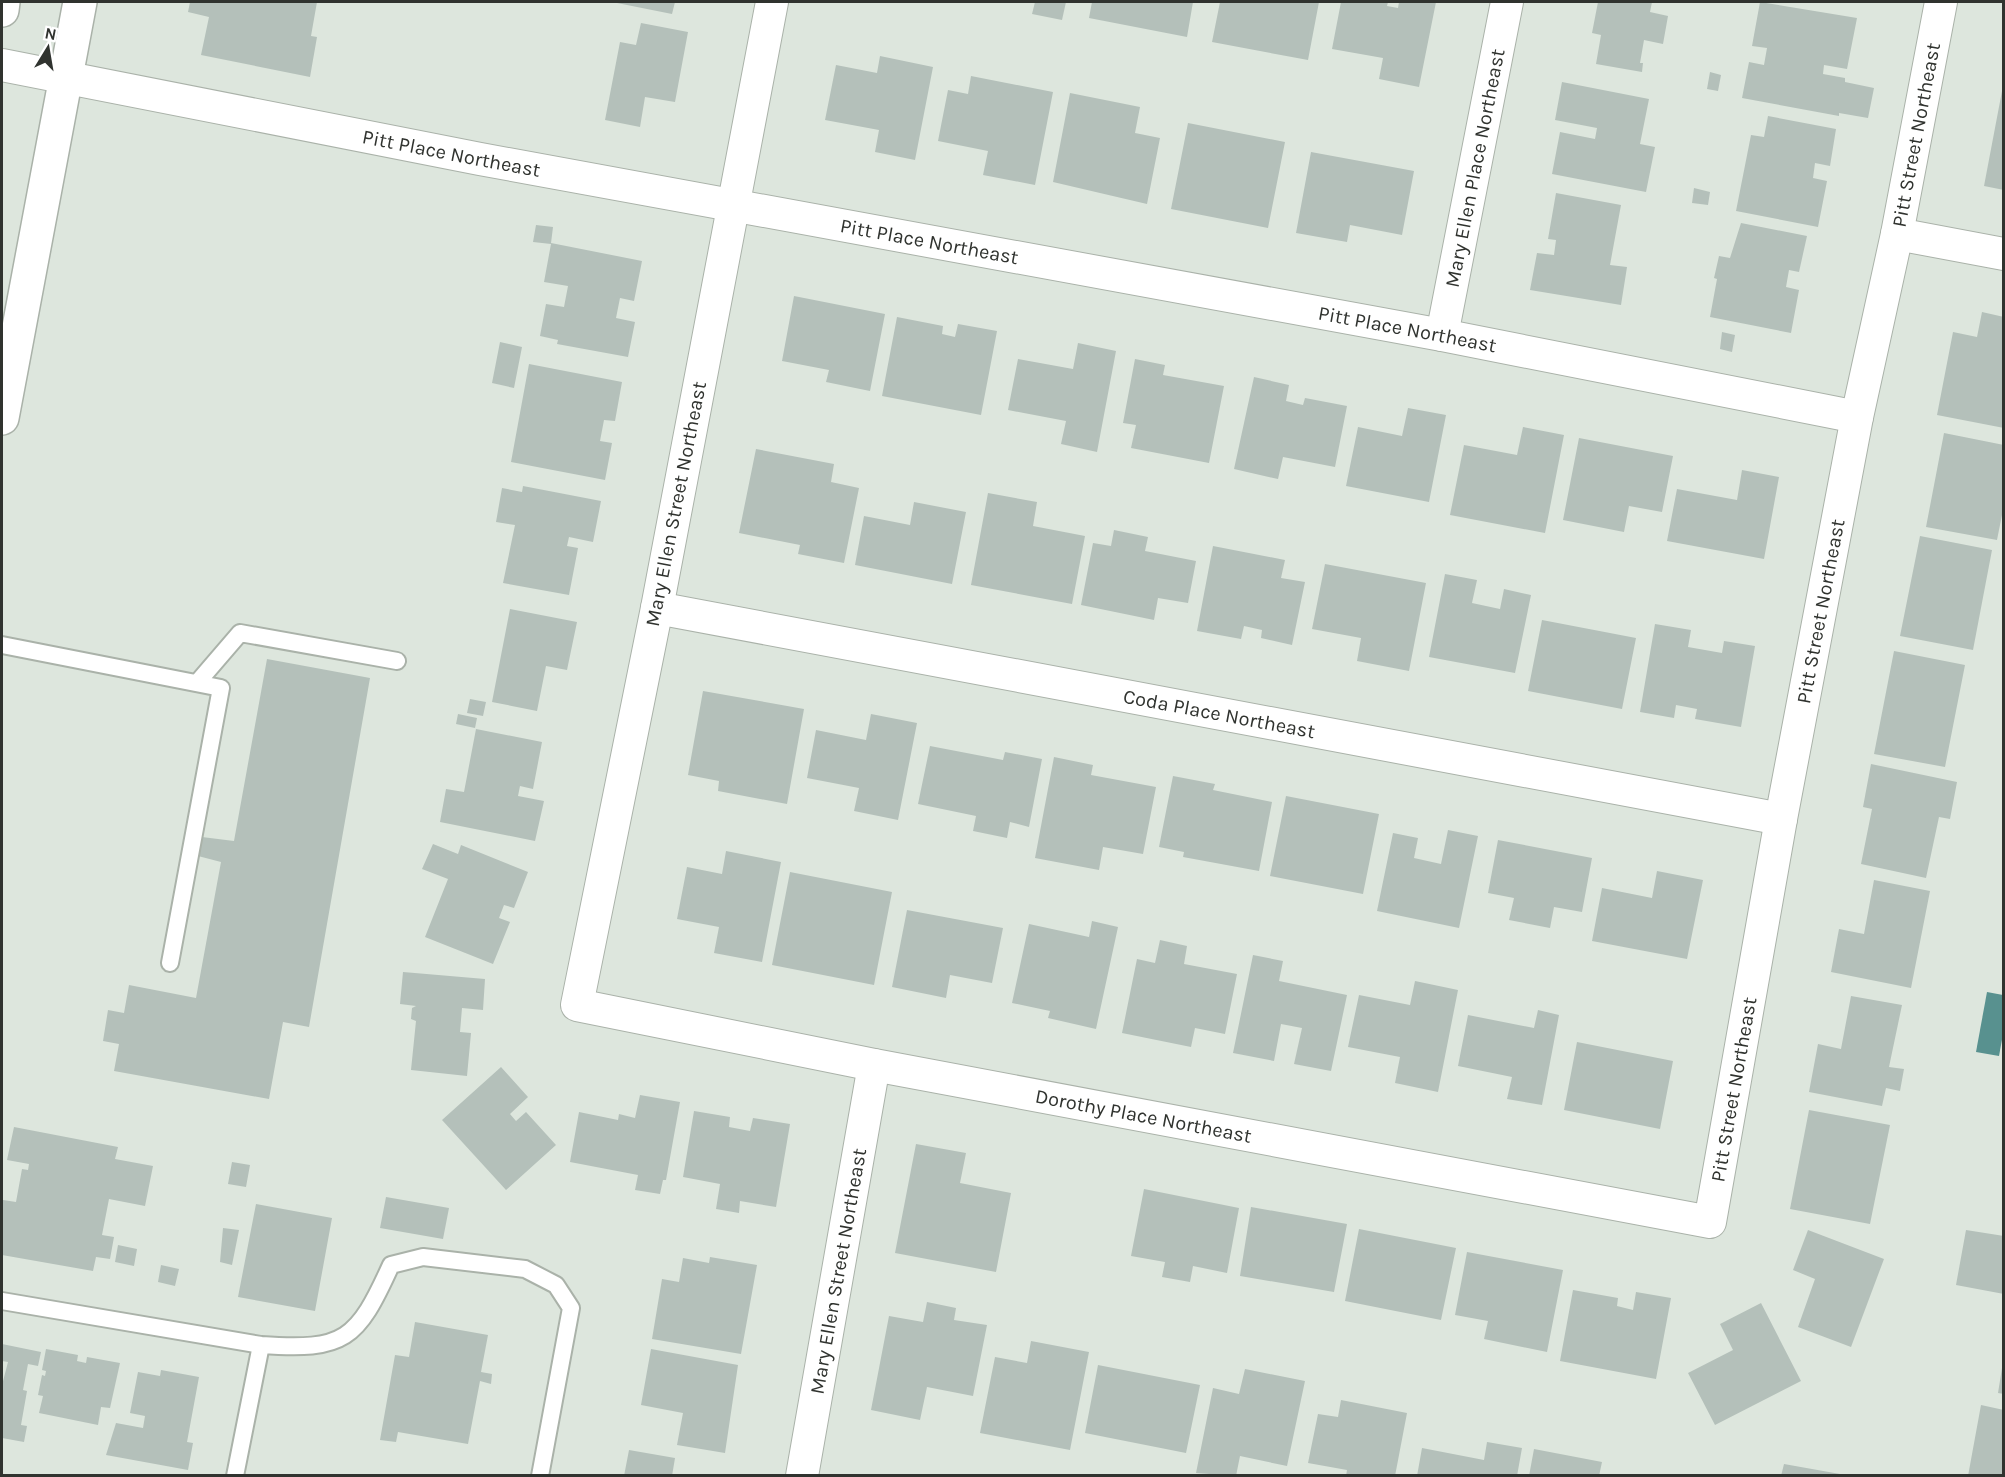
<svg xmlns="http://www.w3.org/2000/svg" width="2005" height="1477" viewBox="0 0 2005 1477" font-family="Karla,sans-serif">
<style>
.water{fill:#58918f}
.building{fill:#b4c0ba}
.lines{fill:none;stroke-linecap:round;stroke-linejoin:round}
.lane-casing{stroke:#aab2a9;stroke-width:20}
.street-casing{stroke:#aab2a9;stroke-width:34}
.secondary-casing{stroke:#aab2a9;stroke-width:36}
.lane{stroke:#fff;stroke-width:16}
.street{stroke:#fff;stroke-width:32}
.secondary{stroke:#fff;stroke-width:33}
.labels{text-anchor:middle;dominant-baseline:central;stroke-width:4.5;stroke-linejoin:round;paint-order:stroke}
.street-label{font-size:20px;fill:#30332f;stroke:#fff}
</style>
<rect width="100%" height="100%" fill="#dde6dd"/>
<path class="water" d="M1987,992L2003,995V1034L1999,1056L1976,1052Z"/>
<path class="building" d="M190,2H317L311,36L317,37L310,77L201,55L209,17L188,12Z
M612,2H675L672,14Z
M1035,2H1066L1062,20L1032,14Z
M1092,2H1193L1187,37L1089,18Z
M1220,2H1319L1308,60L1212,42Z
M1341,2H1388L1387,6L1398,8L1399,2H1436L1419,87L1379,79L1383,58L1332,49Z
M1598,2H1652L1650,12L1668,16L1663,44L1644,40L1640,63H1643L1642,72L1596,64L1601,35L1592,33Z
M1760,2L1857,18L1847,69L1824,65L1823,74L1845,78V82L1874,88L1868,118L1839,113V116L1742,98L1749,62L1764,65L1767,48L1752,46Z
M641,23L688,32L675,102L645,97L640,127L605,120L620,42L636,45Z
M880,56L933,67L915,160L875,152L879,130L825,120L836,65L877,73Z
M1710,72L1721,75L1718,91L1707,89Z
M971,76L1053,92L1035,185L983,175L988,151L938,141L948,90L968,94Z
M1562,82L1649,99L1640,144L1655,147L1646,192L1552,174L1560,132L1595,139L1597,128L1555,120Z
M2002,91H2004V190L1984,186Z
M1070,93L1140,107L1135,133L1160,138L1147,204L1053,182Z
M1768,116L1836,129L1830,166L1815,163L1813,178L1827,181L1818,227L1736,211L1751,135L1764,137Z
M1188,123L1285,142L1268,228L1171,209Z
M1311,152L1414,171L1402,235L1350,225L1347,242L1296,233Z
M1694,188L1710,192L1708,205L1692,203Z
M1556,193L1621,205L1610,265L1627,267L1621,305L1530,290L1537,253L1554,255L1556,240L1548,239Z
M1741,223L1807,236L1799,272L1789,270L1786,287L1799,290L1791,333L1710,317L1717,279L1714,278L1719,256L1730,258Z
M536,225L553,227L551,243L642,261L634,301L620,298L616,318L635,322L628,357L557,344L558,340L540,336L546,304L564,307L568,286L544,282L551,244L533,242Z
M794,296L885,314L870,391L826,382L829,370L782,361Z
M1982,312L2004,317V428L1937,415L1953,332L1977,337Z
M897,317L943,326L942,334L955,337L958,324L997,331L981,415L882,396Z
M1722,332L1735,335L1732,352L1720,349Z
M500,342L522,347L514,388L492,383Z
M1078,343L1116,351L1097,452L1061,444L1066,421L1008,410L1018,359L1073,369Z
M1135,359L1165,365L1163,375L1224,386L1209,463L1131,448L1136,425L1123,423Z
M529,364L622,382L615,421L604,420L600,441L612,443L605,480L511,462Z
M1254,377L1289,385L1286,401L1303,405L1305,398L1347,406L1335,467L1283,457L1278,479L1234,469Z
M1408,408L1446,415L1429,502L1346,486L1358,427L1402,436Z
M1523,427L1564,435L1545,533L1450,515L1464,445L1517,455Z
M1944,433L2004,445V505L1997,540L1926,527Z
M1579,438L1673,456L1662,512L1629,506L1624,532L1563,520Z
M756,449L834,464L831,482L859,488L844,563L798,554L800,545L739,533Z
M1742,470L1779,477L1764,559L1667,541L1677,489L1737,500Z
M523,486L601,501L593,542L569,537L567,546L578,548L569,595L503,583L515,525L496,522L502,488L522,492Z
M988,493L1037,502L1033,526L1085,536L1072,604L971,585Z
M914,502L966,512L952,584L855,565L864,516L910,525Z
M1114,530L1148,537L1145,551L1196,561L1188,603L1158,598L1154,620L1081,605L1093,543L1111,546Z
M1920,536L1992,550L1973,650L1900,636Z
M1213,546L1285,560L1281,578L1305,582L1292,645L1261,638L1262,630L1244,626L1241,639L1197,631Z
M1325,564L1426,583L1409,671L1357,661L1361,638L1312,629Z
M1445,574L1477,580L1472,603L1500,609L1504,589L1531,595L1515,673L1429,657Z
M510,609L577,622L567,670L546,666L537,711L492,702Z
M1542,620L1636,638L1622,709L1528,691Z
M1655,624L1691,630L1688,647L1722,653L1724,641L1755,646L1741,727L1695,719L1697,709L1676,705L1674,718L1640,712Z
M1894,651L1965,665L1945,767L1874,754Z
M267,659L370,678L309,1027L283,1022L269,1099L114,1071L119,1044L103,1041L108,1010L124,1013L129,985L196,998L221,862L198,856L202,837L234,841Z
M703,691L804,709L787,804L718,791L719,781L688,775Z
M470,699L486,702L483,716L467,713Z
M458,714L477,718L475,728L456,724Z
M871,714L917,723L898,820L854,811L859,788L807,778L816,730L866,740Z
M476,729L542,742L533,789L520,786L518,796L544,801L535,841L440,822L446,789L464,792Z
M930,746L1003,760L1005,752L1042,759L1029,827L1010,822L1007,838L973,831L976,816L918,804Z
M1054,757L1093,765L1091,775L1156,787L1143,854L1103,847L1099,870L1035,858Z
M1871,764L1957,782L1950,819L1939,817L1926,878L1861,864L1872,809L1863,807Z
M1173,776L1215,784L1213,790L1272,802L1259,871L1183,857L1184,852L1159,847Z
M1286,796L1379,814L1363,894L1270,876Z
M1448,830L1478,836L1459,928L1377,911L1393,833L1418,838L1414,858L1441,864Z
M1498,840L1592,858L1582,912L1554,907L1550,928L1509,920L1514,898L1488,893Z
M433,844L458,854L461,845L528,872L514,908L504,905L499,918L510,922L493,964L425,937L448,879L422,869Z
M726,851L781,862L762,962L714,953L719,927L677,919L687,867L722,874Z
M1657,871L1703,880L1687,959L1592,941L1602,888L1652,898Z
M790,872L892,892L874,985L772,965Z
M1874,880L1930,891L1911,988L1831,972L1839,929L1864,934Z
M907,910L1003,928L992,983L950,975L946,998L892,987Z
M1092,921L1118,927L1096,1029L1048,1018L1050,1011L1012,1003L1029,924L1089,937Z
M1160,940L1187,946L1184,964L1237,974L1225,1034L1195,1028L1191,1047L1122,1033L1137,959L1155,963Z
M1253,955L1283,961L1279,981L1347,995L1331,1071L1294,1064L1302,1028L1281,1024L1274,1061L1233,1053Z
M403,972L485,979L483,1010L462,1008L460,1032L471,1033L467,1076L411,1070L416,1021L411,1019L412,1008L416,1006L400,1004Z
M1415,981L1458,990L1438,1092L1395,1083L1400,1057L1348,1047L1359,995L1410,1005Z
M1851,996L1902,1005L1889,1067L1904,1069L1900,1091L1886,1088L1882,1106L1809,1092L1818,1044L1841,1049Z
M1538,1010L1559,1015L1542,1105L1507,1099L1512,1077L1458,1066L1468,1015L1534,1028Z
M1577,1042L1673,1061L1660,1129L1564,1110Z
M501,1067L528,1097L510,1114L516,1121L526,1112L556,1145L506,1190L442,1120Z
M640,1095L680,1102L666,1180H663L660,1194L635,1190L638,1175L570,1162L579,1112L618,1120L619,1114L635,1118Z
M1809,1110L1890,1125L1870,1224L1790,1209Z
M694,1111L730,1117L729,1127L750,1131L753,1118L790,1124L776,1207L740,1201L739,1213L716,1209L720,1184L683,1177Z
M14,1127L118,1147L115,1159L153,1166L145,1206L109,1199L102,1235L114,1237L110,1259L96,1257L93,1271L2,1255L3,1200L16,1202L22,1169L28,1170L29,1164L7,1160Z
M916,1144L966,1153L960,1183L1011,1193L996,1272L895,1253Z
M232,1162L250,1165L246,1187L228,1184Z
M1144,1189L1239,1208L1227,1273L1193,1266L1190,1282L1162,1277L1165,1262L1131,1256Z
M386,1197L449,1208L443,1239L380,1228Z
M256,1204L332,1218L315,1311L238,1297Z
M1251,1207L1347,1224L1334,1292L1240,1276Z
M223,1228L239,1230L232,1265L220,1262Z
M1359,1229L1456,1248L1441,1320L1345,1301Z
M1808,1230L1884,1259L1851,1347L1798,1327L1815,1279L1793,1270Z
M1966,1230L2004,1236V1294L1956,1285Z
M118,1245L137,1249L134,1266L115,1262Z
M1467,1252L1563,1270L1547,1352L1484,1339L1488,1321L1455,1315Z
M710,1257L757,1265L741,1354L652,1339L662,1279L679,1282L683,1258L709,1263Z
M161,1265L179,1269L175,1286L158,1282Z
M1573,1290L1618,1298L1617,1306L1633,1310L1636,1292L1671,1298L1656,1379L1560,1361Z
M927,1302L956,1308L954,1320L987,1325L973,1396L927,1387L920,1420L871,1410L889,1316L923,1322Z
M1761,1303L1801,1381L1715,1425L1688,1373L1733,1350L1720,1324Z
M415,1322L488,1335L481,1372L492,1374L491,1384L480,1381L468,1444L398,1432L396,1442L380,1440L395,1355L409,1357Z
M1031,1341L1089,1352L1070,1450L980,1433L995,1357L1027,1363Z
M2,1344L41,1352L38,1366L28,1364L23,1390L27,1391L21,1425L27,1426L24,1442L2,1438V1385L8,1362L2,1361Z
M46,1349L78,1355L77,1361L86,1363L87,1357L120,1363L110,1408L101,1407L98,1425L39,1413L43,1396L38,1395L42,1375L45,1376L46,1371L42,1370Z
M651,1349L738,1365L725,1453L677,1445L683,1413L641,1405Z
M1098,1365L1200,1385L1186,1453L1085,1433Z
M2002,1368L2004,1369V1394L1998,1393Z
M1245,1369L1305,1381L1287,1466L1240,1456L1236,1476L1196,1473L1213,1388L1239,1394Z
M161,1370L199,1377L187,1442L193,1443L188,1470L106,1455L116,1423L143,1428L145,1416L130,1413L138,1372L160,1376Z
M1341,1400L1407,1413L1395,1476H1346L1347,1470L1308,1463L1318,1414L1338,1417Z
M1981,1405L2004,1410V1476H1968Z
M1487,1442L1522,1448L1517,1476H1417L1422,1448L1484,1460Z
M1534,1449L1602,1462L1599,1476H1529Z
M629,1450L675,1458L672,1476H624Z
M1784,1464L1840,1474L1839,1476H1781Z"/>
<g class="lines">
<g class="lane-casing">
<path id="lane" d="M2,645L221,688L170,963
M197,683L240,633L397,661
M2,1301L261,1345C345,1351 357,1340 391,1265L423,1257L525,1269L556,1285L571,1308L540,1476
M235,1476L261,1345"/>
</g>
<g class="street-casing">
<g id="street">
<path id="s1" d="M772,2L657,608L577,1005L874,1065L1710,1222L1781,819L1857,417L1897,234L1941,2"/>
<path id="s2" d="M2,65L480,159L1442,335L1857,417"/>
<path d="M1897,234L2004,254"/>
<path id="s3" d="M1442,335L1507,2"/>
<path id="s4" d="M657,608L1781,819"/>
<path id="s5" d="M802,1476L874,1065"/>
</g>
</g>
<g class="secondary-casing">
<path id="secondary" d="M2,10L3,2
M2,418L80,2"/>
</g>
<use href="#lane" class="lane"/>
<use href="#street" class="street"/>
<use href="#secondary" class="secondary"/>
</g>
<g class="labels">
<g class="street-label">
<text stroke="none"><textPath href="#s1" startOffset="3282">Pitt Street Northeast</textPath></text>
<text stroke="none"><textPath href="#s2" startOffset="458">Pitt Place Northeast</textPath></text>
<text stroke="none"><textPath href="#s3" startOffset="170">Mary Ellen Place Northeast</textPath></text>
<text stroke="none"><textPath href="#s2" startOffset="944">Pitt Place Northeast</textPath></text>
<text stroke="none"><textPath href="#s2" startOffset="1430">Pitt Place Northeast</textPath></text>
<text transform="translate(676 504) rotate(-79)">Mary Ellen Street Northeast</text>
<text stroke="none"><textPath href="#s1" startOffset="2796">Pitt Street Northeast</textPath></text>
<text stroke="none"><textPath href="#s4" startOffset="572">Coda Place Northeast</textPath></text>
<text stroke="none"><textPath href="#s1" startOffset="2310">Pitt Street Northeast</textPath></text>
<text stroke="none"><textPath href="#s1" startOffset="1599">Dorothy Place Northeast</textPath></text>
<text stroke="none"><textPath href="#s5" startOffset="208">Mary Ellen Street Northeast</textPath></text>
</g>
</g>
<rect width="2005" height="1477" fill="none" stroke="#30332f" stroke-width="6"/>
<g transform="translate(48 48) rotate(11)" stroke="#ffffff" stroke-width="4.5" paint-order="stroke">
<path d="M0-4.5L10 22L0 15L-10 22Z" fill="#30332f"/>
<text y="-9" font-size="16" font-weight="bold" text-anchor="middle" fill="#30332f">N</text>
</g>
</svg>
